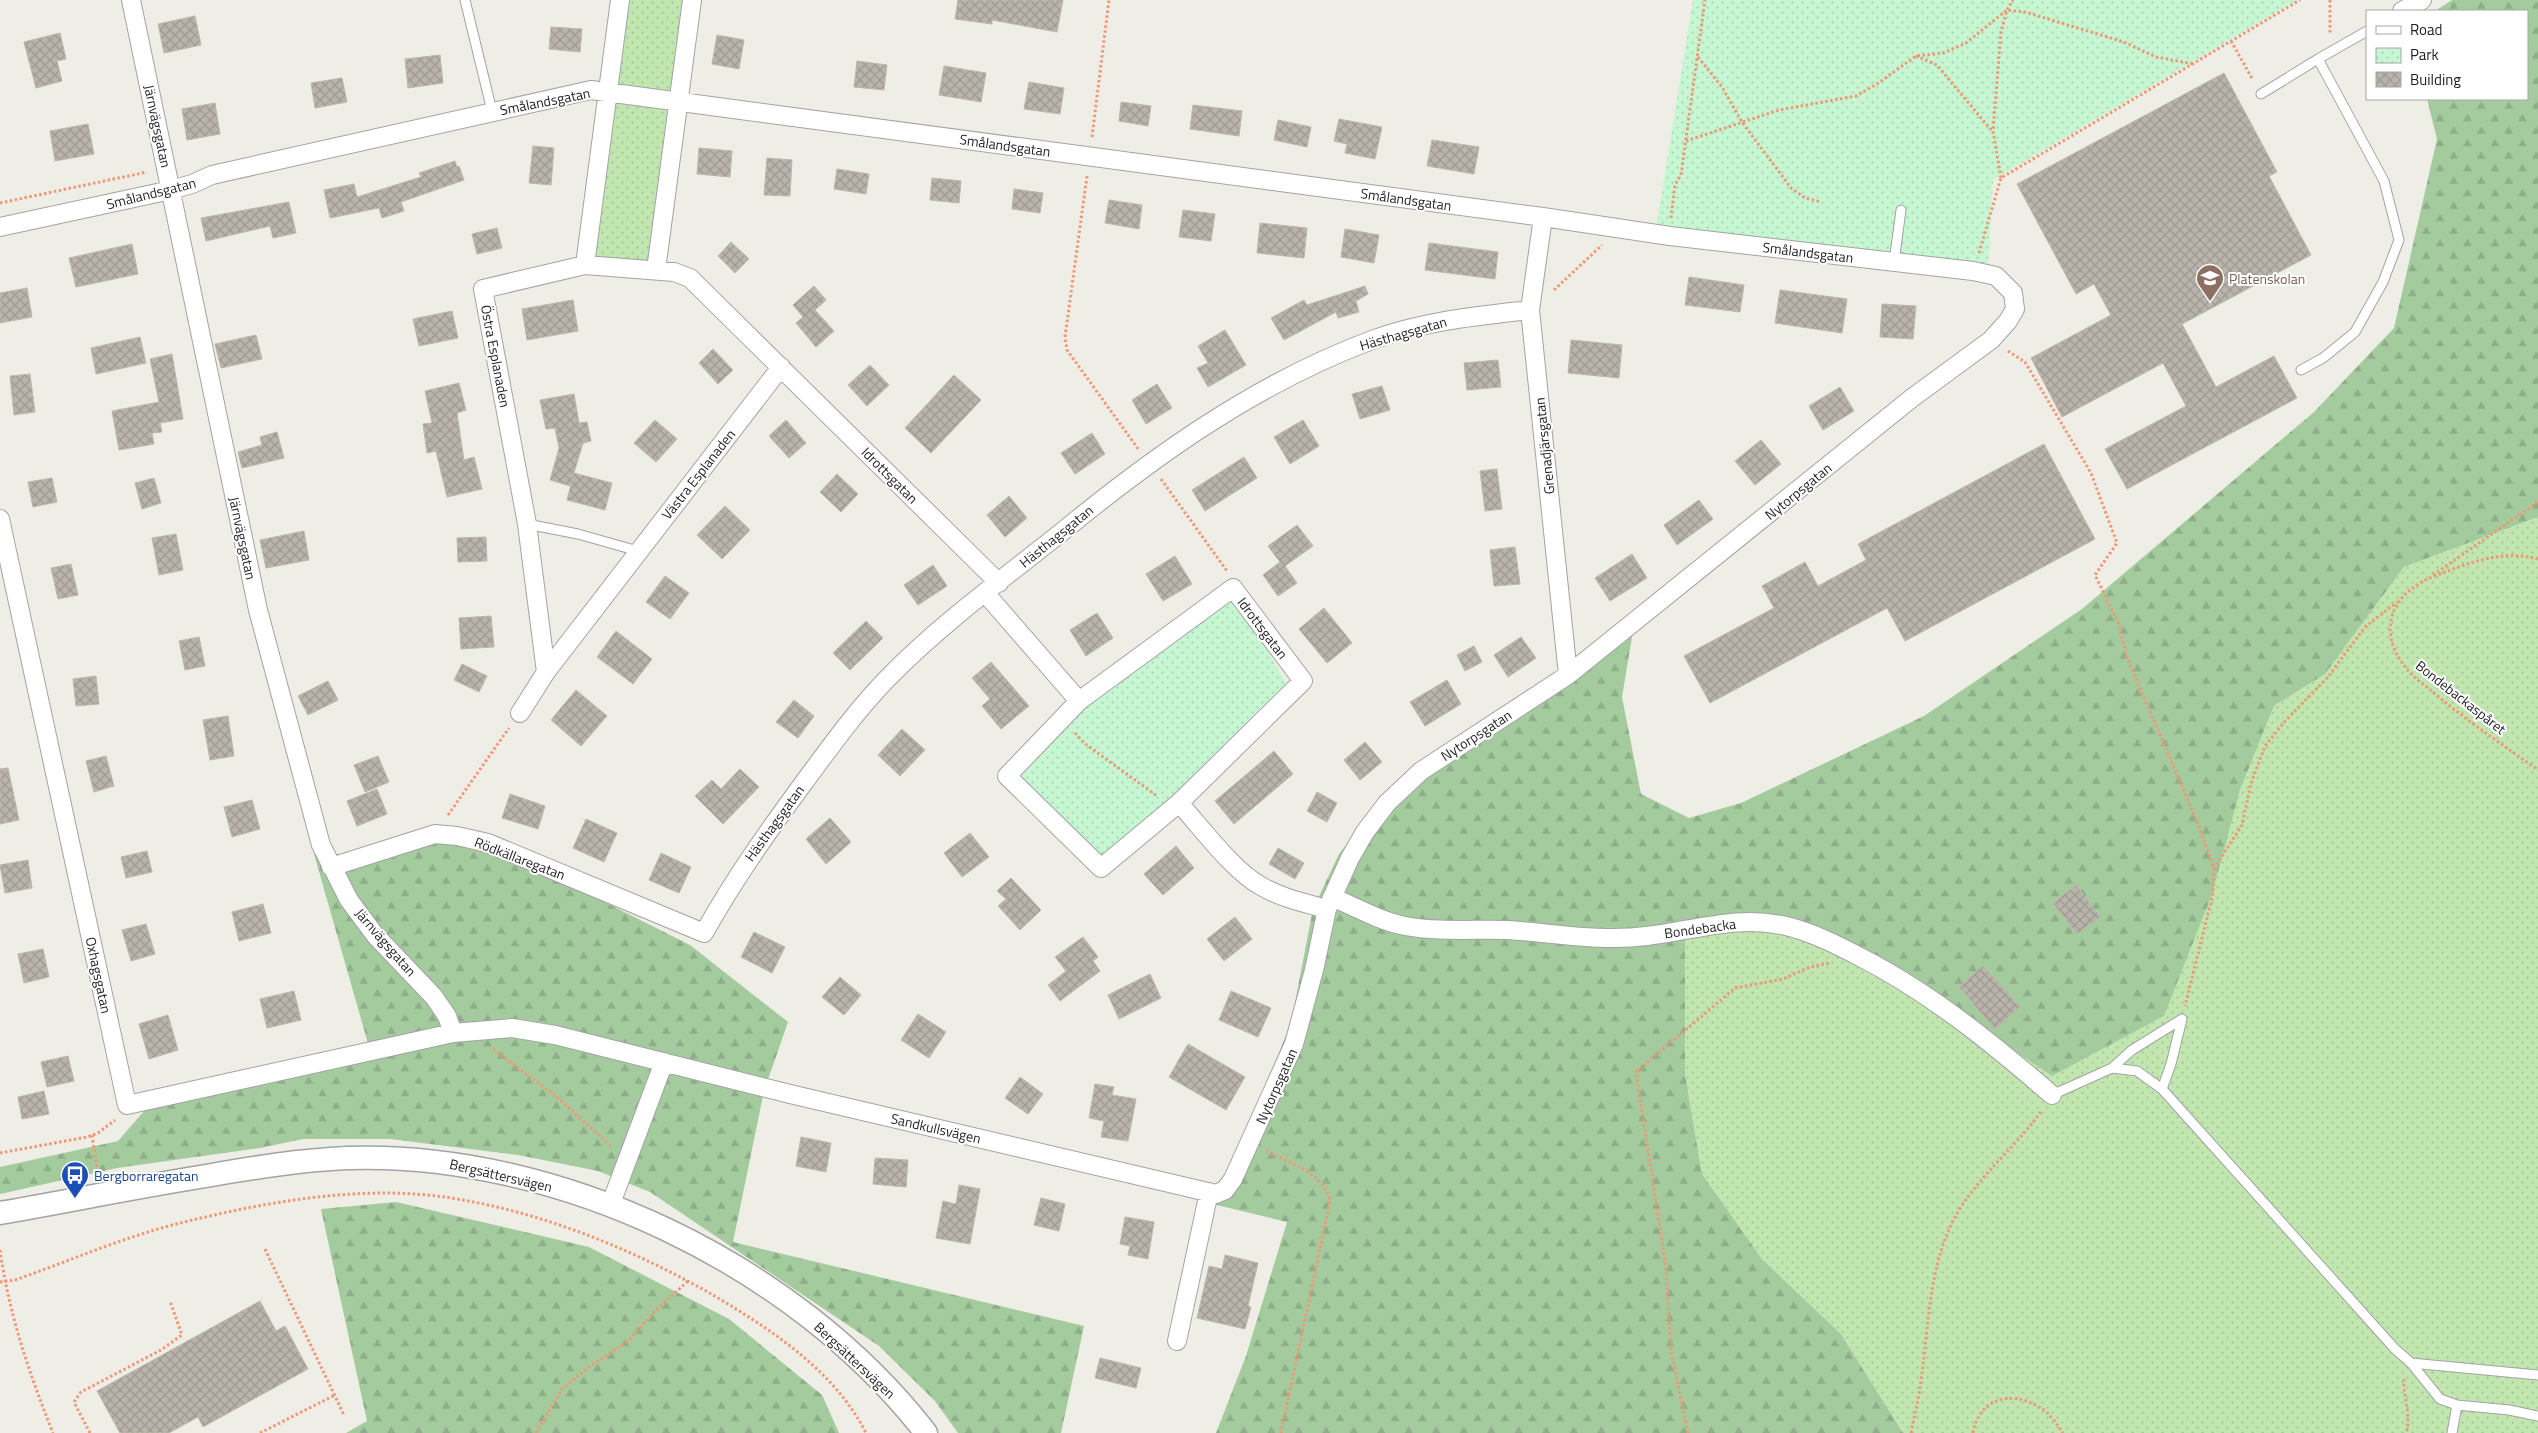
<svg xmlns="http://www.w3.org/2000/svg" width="2538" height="1433" viewBox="0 0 2538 1433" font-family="'Titillium Web',sans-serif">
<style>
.grass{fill:url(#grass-dots)}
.forest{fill:url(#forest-firs)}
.park{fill:url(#park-dots)}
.building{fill:url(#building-cross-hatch);stroke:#c0b7a9}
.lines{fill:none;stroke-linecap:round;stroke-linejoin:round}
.service-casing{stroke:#a3a3a3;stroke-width:11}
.minor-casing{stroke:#a3a3a3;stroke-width:20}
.tertiary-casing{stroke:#a3a3a3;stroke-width:25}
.path{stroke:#f09776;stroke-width:3;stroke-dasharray:2.5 2.5;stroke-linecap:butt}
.service{stroke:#fff;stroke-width:9}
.minor{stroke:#fff;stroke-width:18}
.tertiary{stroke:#fff;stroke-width:22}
.labels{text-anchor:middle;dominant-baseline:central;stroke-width:4;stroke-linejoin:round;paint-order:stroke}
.street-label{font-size:14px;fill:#1f1f1f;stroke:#fff}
.education-label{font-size:14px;fill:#785e54;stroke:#fff;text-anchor:start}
.transit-label{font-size:14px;fill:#164399;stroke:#fff;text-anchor:start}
</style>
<defs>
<pattern id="grass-dots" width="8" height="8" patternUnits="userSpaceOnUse" patternTransform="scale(1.25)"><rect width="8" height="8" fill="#c1e6b0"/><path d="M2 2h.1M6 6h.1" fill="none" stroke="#a5c597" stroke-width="1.8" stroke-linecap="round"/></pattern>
<pattern id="forest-firs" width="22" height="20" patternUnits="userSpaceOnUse" patternTransform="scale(1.25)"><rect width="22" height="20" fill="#a4cb9e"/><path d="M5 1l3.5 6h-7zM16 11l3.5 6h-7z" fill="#8dae88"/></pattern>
<pattern id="park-dots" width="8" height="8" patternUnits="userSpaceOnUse" patternTransform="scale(1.25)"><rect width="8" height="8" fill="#c7f6d2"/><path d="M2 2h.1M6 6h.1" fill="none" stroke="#aad2b4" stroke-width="1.8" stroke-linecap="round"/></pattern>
<pattern id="building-cross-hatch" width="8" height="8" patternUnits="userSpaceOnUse" patternTransform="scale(1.25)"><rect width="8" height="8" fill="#b8b4ac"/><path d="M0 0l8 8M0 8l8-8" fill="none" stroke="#9e9a94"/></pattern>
</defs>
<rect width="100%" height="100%" fill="#efeee6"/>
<path class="grass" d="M615,0H686L652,271L583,267Z
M2538,517V1433H1903L1841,1334L1762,1259L1702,1174L1685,1074V927L1769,922L1863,951L2052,1076L2164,1016L2240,790L2274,706L2325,674L2404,567Z"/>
<path class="forest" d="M2452,0H2538V517L2404,567L2325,674L2274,706L2240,790L2212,894L2164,1016L2052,1076L1863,951L1769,922L1685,927V1074L1702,1174L1762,1259L1841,1334L1903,1433H1216L1246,1356L1287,1222L1196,1200L1229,1175L1291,1023L1313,909L1339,854L1389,791L1634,625L1622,697L1641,794L1689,818L1741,803L1924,716L2082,609L2314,412L2394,328L2437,139L2427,99H2527V11H2435Z
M431,837L501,850L690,945L788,1022L764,1091L733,1242L1084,1326L1061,1433H958L935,1401L879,1346L650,1192L598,1171L518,1155L390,1139H303L260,1148L117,1168L0,1194V1167L118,1141L157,1096L369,1047L314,854L372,855Z
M396,1202L589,1247L729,1319L822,1395L839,1433H346L367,1421L321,1209Z"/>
<path class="park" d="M1693,0H2297L1993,180L1988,268L1655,235Z
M1232,589L1286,683L1259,719L1098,866L1010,777L1070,707Z"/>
<path class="building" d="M958,0H1063L1057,32L992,20V24L955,19Z
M195,16L201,45L164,53L158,24Z
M551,27L582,29L580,52L549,49Z
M60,33L66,59L57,61L62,81L36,88L24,42Z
M717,35L744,40L739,69L712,64Z
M440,55L443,83L408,88L405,59Z
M857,61L887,65L884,90L854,87Z
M944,66L986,73L981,102L939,95Z
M2224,73L2277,172L2269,176L2311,255L2182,324L2216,387L2274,356L2297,398L2127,489L2105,449L2186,406L2163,363L2062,417L2031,358L2111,315L2094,284L2076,294L2017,184Z
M342,78L347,102L315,108L311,83Z
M1029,82L1064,88L1060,114L1024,109Z
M1121,102L1151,106L1148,126L1119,121Z
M215,103L220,134L187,140L182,109Z
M1193,105L1242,111L1239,136L1190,129Z
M1339,119L1382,127L1375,159L1345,153L1347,144L1334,141Z
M1278,120L1311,127L1307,147L1274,140Z
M88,124L94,154L55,161L50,131Z
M1432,140L1479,147L1474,174L1427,166Z
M533,146L554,148L551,185L529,183Z
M699,148L732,151L730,177L697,174Z
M767,158L792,160L790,196L764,195Z
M455,161L457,167L459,166L464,180L401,202L404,211L382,218L379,208L330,218L324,190L354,184L357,197L421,177L419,173Z
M837,169L869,174L866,194L834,189Z
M932,178L961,181L959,203L930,200Z
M1014,189L1043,193L1040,213L1012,209Z
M1109,200L1142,205L1139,229L1105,223Z
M289,202L296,233L273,238L270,226L206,241L201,218Z
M1183,210L1215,214L1211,241L1179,237Z
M1260,223L1307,228L1304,258L1257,253Z
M497,228L502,248L477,254L472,234Z
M1345,229L1379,235L1374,263L1341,257Z
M731,242L749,259L735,273L718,256Z
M1429,243L1498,252L1495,279L1425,270Z
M132,244L138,274L76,287L69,258Z
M1689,277L1744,285L1740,312L1685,305Z
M814,286L826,300L815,310L834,331L816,347L796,323L803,317L793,305Z
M1365,286L1368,294L1356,301L1359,312L1338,318L1336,312L1284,340L1271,318L1304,300L1307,305Z
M27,288L32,317L0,323V293Z
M1780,290L1847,299L1842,333L1775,323Z
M573,300L578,331L527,340L522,309Z
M1882,304L1916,306L1913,339L1880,337Z
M452,311L458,338L419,346L413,319Z
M1225,330L1246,365L1208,387L1197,368L1208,363L1198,346Z
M256,335L262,359L221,368L215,344Z
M140,337L146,363L96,374L91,348Z
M1571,340L1622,345L1619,378L1568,373Z
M713,349L733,370L718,384L699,363Z
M172,354L183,419L160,423L162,432L152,433L154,444L119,450L112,411L159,402L150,359Z
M1498,360L1501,387L1467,390L1464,363Z
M870,365L889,385L867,406L848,385Z
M30,374L35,412L14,415L10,376Z
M954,375L981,400L931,453L905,428Z
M459,383L466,410L457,413L464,460L474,457L482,489L447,497L436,451L427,453L423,424L432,423L425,391Z
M1157,384L1172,408L1146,424L1132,400Z
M1382,386L1390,410L1360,419L1352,394Z
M1840,387L1854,411L1823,430L1809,406Z
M574,394L579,423L587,422L591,441L583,443L570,486L550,480L559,448L555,428L546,429L540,400Z
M655,420L677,439L656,462L634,443Z
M786,420L806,443L789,458L769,436Z
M1303,420L1319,446L1290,464L1274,437Z
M277,432L284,458L242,468L238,452L262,445L260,437Z
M1092,433L1105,454L1075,474L1061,453Z
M1761,440L1781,464L1755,485L1735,461Z
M2044,444L2095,539L1905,641L1887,608L1710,703L1684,656L1774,608L1762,586L1805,562L1818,586L1866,560L1858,544Z
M1244,457L1257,478L1205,511L1192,490Z
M1497,469L1502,509L1485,511L1480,471Z
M574,473L612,483L605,510L567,500Z
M837,474L858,494L841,512L820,492Z
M52,478L57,502L33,507L28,482Z
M154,478L161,503L142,509L135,483Z
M1009,496L1027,518L1005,537L987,515Z
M1699,500L1713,519L1677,545L1664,525Z
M725,506L750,530L722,559L697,535Z
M1297,525L1313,546L1285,566L1297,583L1278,596L1263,575L1280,562L1268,546Z
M304,531L309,560L266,568L260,540Z
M176,534L183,570L159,575L152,538Z
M486,537L487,561L458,562L457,538Z
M1515,547L1520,584L1494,586L1490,550Z
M1632,554L1647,578L1610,601L1595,578Z
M1175,556L1192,584L1163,601L1146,574Z
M71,564L78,595L58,599L51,568Z
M933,565L947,586L918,605L904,585Z
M665,576L689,593L670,619L646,602Z
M1324,608L1352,643L1327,663L1299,629Z
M1097,613L1113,638L1086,656L1070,630Z
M491,616L494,647L461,649L459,618Z
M866,621L883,638L850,670L833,653Z
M616,631L652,659L633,684L597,657Z
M199,637L205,666L185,670L179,641Z
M1521,637L1536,658L1508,677L1494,655Z
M1474,646L1482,662L1465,671L1457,655Z
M991,662L1029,706L1001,729L982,706L990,699L972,678Z
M462,664L487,676L479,692L454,680Z
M96,676L99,704L76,706L73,679Z
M1447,680L1461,704L1425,726L1410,702Z
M328,681L338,700L308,715L298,696Z
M576,690L607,716L581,746L551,720Z
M794,700L814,716L798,738L776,722Z
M228,716L234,756L210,760L203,720Z
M902,729L925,750L900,776L878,755Z
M1365,742L1382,762L1360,780L1344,760Z
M1274,751L1293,774L1234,824L1215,801Z
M106,756L114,786L94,792L86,761Z
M378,756L389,782L365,792L354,765Z
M8,768L19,820L0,824V769Z
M740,769L759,787L723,824L695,796L712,780L721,789Z
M377,789L387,814L357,826L347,801Z
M1317,792L1337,803L1327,822L1307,811Z
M510,794L545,806L538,829L502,818Z
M252,800L260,829L232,837L224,807Z
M830,818L851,842L826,864L806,839Z
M586,819L617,833L604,862L573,848Z
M970,833L989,857L962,877L944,853Z
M1176,846L1194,868L1163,895L1144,874Z
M1278,848L1304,863L1295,879L1269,864Z
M147,851L152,872L126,878L121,857Z
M661,853L691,867L679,893L649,880Z
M28,860L32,888L5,893L0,865Z
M1011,878L1041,910L1020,930L998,906L1006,899L997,891Z
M2076,885L2100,917L2077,934L2053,903Z
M263,904L271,933L239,941L232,912Z
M1235,917L1252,939L1224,961L1207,939Z
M146,924L155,954L131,961L122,930Z
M754,932L785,947L772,973L741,957Z
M1083,937L1098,957L1093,961L1100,971L1060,1001L1048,985L1066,971L1055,957Z
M43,949L49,977L24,983L18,954Z
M1983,966L2020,1007L1995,1029L1959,987Z
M1150,974L1161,998L1119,1019L1108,995Z
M840,977L861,995L844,1015L822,997Z
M294,991L301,1020L267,1028L260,999Z
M1231,991L1271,1008L1258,1037L1219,1020Z
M918,1014L946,1032L929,1058L901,1040Z
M168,1015L178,1050L149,1059L139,1024Z
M1188,1044L1245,1077L1226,1110L1169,1077Z
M68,1056L74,1081L47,1087L41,1062Z
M1020,1077L1043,1094L1028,1114L1005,1098Z
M1095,1084L1114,1087L1112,1095L1136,1099L1128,1141L1101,1137L1104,1121L1089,1118Z
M44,1091L49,1114L22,1119L18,1097Z
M801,1137L831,1143L826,1172L796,1166Z
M875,1158L908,1160L906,1187L873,1184Z
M959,1185L980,1189L970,1244L936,1238L943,1201L956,1204Z
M1041,1198L1065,1204L1059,1231L1034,1225Z
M1125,1217L1154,1222L1148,1259L1128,1255L1130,1246L1120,1244Z
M1225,1255L1258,1263L1248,1306L1251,1307L1245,1329L1197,1318L1209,1266L1222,1269Z
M260,1301L276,1331L285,1326L308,1369L203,1427L198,1417L169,1433H120L97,1391Z
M1100,1358L1141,1368L1136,1388L1095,1378Z"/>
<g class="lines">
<g class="service-casing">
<path id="service" d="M465,0L492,111
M2261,94L2318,59
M1894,262L1901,210
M2301,370L2323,358L2355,332L2383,282L2399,240L2384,181L2318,59L2367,31
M527,524L578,534L638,551
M2112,1068L2137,1071L2162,1089L2395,1349L2411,1363L2538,1375
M2162,1089L2171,1064L2182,1019
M2052,1095L2112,1068L2132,1050L2182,1019
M2411,1363L2440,1399L2457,1405L2509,1410L2538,1416
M2452,1433L2457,1405"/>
</g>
<g class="minor-casing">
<path id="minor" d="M131,0L258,610L321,845L349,900L375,935L434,997L447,1016L453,1033
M2402,11L2422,0
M1543,217L1530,310L1568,675
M0,227L171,190L192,184L212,175L591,90L1543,217L1670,236L1973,271L1996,276L2013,293L2015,309L2008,321L1991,340L1912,398L1568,675L1421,771L1387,803L1365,832L1350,858L1327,909L1314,970L1294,1044L1233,1179L1225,1190L1216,1194L790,1094L555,1035L512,1028L453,1033L127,1105L0,519
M585,265L620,0
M656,270L692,0
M986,594L1079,701L1007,776L1101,868L1179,803L1303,681L1233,588L1079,701
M546,672L527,524L483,289L585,265L674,272L690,278L999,583
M520,713L546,672L781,367
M1179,803C1201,827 1233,871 1261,886C1281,898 1305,903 1327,909
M331,867L435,834L457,836L488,843L704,933C734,879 769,830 805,781C831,746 856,711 886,680C939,625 1003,579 1063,531C1157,454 1257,383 1372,340C1423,321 1477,316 1530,310
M1332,897C1355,907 1380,921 1405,926C1438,932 1473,929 1507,930C1554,933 1600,942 1647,936C1697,930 1740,914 1790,927C1816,934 1839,946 1862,958C1932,994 1993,1044 2052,1095
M610,1206L664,1062
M1177,1341L1209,1192"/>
</g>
<g class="tertiary-casing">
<path id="tertiary" d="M0,1213C69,1201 137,1187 206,1176C252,1168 300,1160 347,1158C559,1151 796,1265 926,1433"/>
</g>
<path class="path" d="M2330,0V34
M2231,41L2253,80
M1916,56L1937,65L1992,131
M1698,57L1722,87L1742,122L1791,188L1805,198L1821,202
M1092,137L1109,0
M1686,141L1779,110L1856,96L1877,84L1916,56L1943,53L1966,43L2007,10L2025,12L2124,42L2156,57L2194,64
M1087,176L1065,337L1067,350L1139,450
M2001,178L1993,131L2001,32L2007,10L2013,0
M0,203L147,172
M1671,218L1675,185L1681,175L1705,0
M1979,253L2001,178L2300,0
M1554,290L1602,245
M2008,351L2025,362L2091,473L2117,543L2095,575L2119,624L2126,655L2200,829L2214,869L2213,894L2185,1006
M1161,479L1227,571
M2538,559C2503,549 2468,563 2435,576C2392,592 2375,630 2406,668C2413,678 2425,685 2434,693C2467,721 2503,745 2538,770
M2433,575L2538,502
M1075,733L1084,743L1157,796
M448,815L509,728
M2214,869L2242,825L2251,783L2265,746L2286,720L2328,677L2365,627L2397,602
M493,1049L558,1098L612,1147
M92,1135L97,1168
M1266,1151C1289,1163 1325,1173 1330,1201L1281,1433
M0,1153L87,1137L98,1133L115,1120
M265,1249L344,1415
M0,1250C9,1314 29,1373 53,1433
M0,1282L15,1280C69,1261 124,1237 180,1223C266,1202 362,1184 451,1198C541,1212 627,1247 706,1291C766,1326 834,1369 866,1433
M2404,1379C2403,1398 2412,1415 2406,1433
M90,1433L74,1402L81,1392L161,1350L182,1335L170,1301
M260,1433L335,1395
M536,1433L562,1389L592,1365L627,1342L654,1312L688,1281
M1688,1433L1671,1351L1666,1267L1636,1072L1735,988L1783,979L1810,967L1830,963
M1911,1433C1915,1413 1920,1393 1922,1373C1929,1319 1930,1258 1959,1210C1982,1173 2017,1146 2042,1110
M1973,1433C1979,1398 2011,1390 2039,1407C2049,1412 2057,1424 2063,1433"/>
<use href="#service" class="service"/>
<use href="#minor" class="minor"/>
<use href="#tertiary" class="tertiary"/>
</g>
<defs>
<g id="school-pin" transform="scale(1.4375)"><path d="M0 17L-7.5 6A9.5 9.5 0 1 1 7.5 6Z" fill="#8d6e63" stroke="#fff"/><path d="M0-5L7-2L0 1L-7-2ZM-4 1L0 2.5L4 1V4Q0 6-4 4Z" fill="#fff"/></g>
<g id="bus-pin" transform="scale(1.4375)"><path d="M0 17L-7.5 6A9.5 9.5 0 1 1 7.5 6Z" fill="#1a4fb4" stroke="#fff"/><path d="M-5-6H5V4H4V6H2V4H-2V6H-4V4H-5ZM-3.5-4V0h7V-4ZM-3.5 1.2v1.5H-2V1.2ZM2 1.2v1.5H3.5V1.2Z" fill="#fff"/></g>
</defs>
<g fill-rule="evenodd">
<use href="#school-pin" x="2210" y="278"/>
<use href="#bus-pin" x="75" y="1175"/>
</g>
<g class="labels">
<g class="street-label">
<text transform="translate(545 101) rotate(-11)">Smålandsgatan</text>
<text transform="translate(158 126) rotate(78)">Järnvägsgatan</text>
<text transform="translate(1005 145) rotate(8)">Smålandsgatan</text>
<text transform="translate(151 193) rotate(-14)">Smålandsgatan</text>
<text transform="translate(1406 199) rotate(8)">Smålandsgatan</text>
<text transform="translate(1808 252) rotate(7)">Smålandsgatan</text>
<text transform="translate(1403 333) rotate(-16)">Hästhagsgatan</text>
<text transform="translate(496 356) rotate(79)">Östra Esplanaden</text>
<text transform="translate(1544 446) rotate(-96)">Grenadjärsgatan</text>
<text transform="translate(698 474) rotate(-52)">Västra Esplanaden</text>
<text transform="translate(890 475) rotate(45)">Idrottsgatan</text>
<text transform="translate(1798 491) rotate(-39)">Nytorpsgatan</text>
<text transform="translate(1056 536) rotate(-39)">Hästhagsgatan</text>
<text transform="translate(243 538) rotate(78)">Järnvägsgatan</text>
<text transform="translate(1263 628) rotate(53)">Idrottsgatan</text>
<text transform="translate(2461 697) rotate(38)">Bondebackaspåret</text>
<text transform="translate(1476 735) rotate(-33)">Nytorpsgatan</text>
<text transform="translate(774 823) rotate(-54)">Hästhagsgatan</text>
<text transform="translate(520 858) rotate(21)">Rödkällaregatan</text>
<text transform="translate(1700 928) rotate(-8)">Bondebacka</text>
<text transform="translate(386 942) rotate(49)">Järnvägsgatan</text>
<text transform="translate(99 975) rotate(78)">Oxhagsgatan</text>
<text transform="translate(1276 1086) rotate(-66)">Nytorpsgatan</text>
<text transform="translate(936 1128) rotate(13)">Sandkullsvägen</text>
<text transform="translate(501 1175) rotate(13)">Bergsättersvägen</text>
<text transform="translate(855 1360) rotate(43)">Bergsättersvägen</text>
</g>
<g class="education-label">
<text x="2229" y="278">Platenskolan</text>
</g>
<g class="transit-label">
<text x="94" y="1175">Bergborraregatan</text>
</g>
</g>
<rect x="2366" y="10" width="162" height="90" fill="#ffffff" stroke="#a5a5a5"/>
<rect x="2376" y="26" width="25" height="8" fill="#ffffff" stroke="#a5a5a5"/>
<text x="2410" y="35" font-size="15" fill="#1f1f1f">Road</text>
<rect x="2376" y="48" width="25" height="15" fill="url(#park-dots)" stroke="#a5a5a5"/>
<text x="2410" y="60" font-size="15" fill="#1f1f1f">Park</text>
<rect x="2376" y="72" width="25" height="15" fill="url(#building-cross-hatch)" stroke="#a5a5a5"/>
<text x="2410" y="85" font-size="15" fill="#1f1f1f">Building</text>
</svg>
